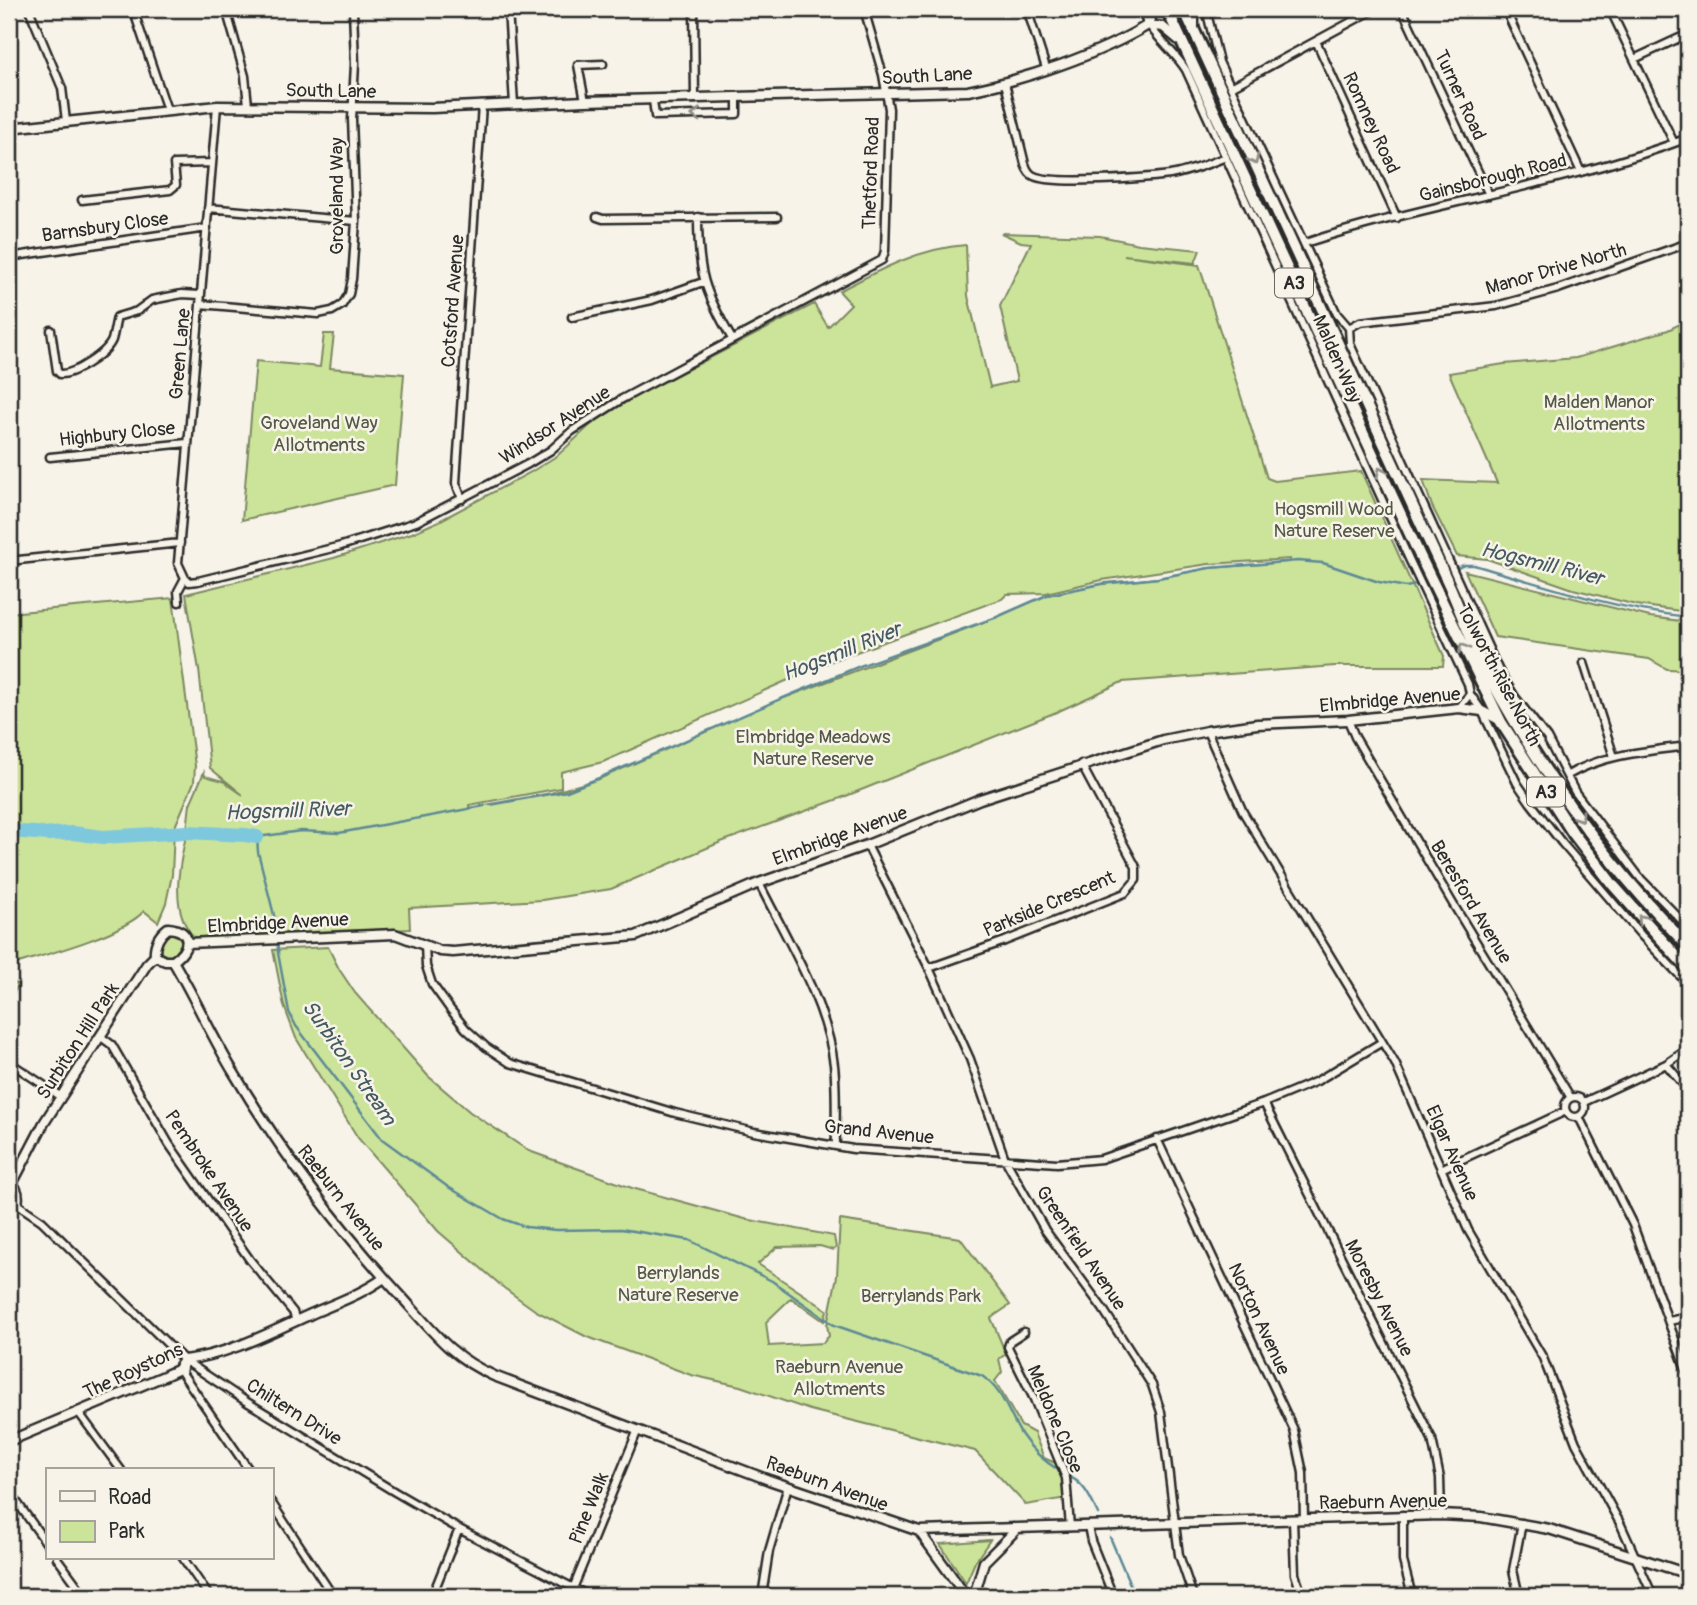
<svg xmlns="http://www.w3.org/2000/svg" width="1697" height="1605" viewBox="0 0 1697 1605" font-family="Pangolin,sans-serif">
<style>
.green{fill:#cce499;stroke:#7c8862;stroke-width:2;fill-rule:evenodd}
.lines{fill:none;stroke-linecap:round;stroke-linejoin:round}
.stream{stroke:#5d8996;stroke-width:2.5}
.river{stroke:#7ec8de;stroke-width:14}
.minor-casing{stroke:#2b2b2b;stroke-width:11}
.tertiary-casing{stroke:#2b2b2b;stroke-width:13}
.trunk-casing{stroke:#2b2b2b;stroke-width:16}
.minor{stroke:#f7f3e8;stroke-width:6}
.tertiary{stroke:#f7f3e8;stroke-width:8}
.trunk{stroke:#f7f3e8;stroke-width:10}
.oneway{stroke:#918f8a}
.labels{text-anchor:middle;dominant-baseline:central;stroke-width:5;stroke-linejoin:round;paint-order:stroke}
.shield{fill:#f7f3e8;stroke:#686764;stroke-width:2}
.shield-label{font-size:18px;font-weight:bold;fill:#2b2b2b}
.street-label{font-size:19px;fill:#2b2b2b;stroke:#f7f3e8}
.park-label{font-size:19px;fill:#535946;stroke:#f7f3e8}
.water-label{font-size:21px;font-style:italic;fill:#445a61;stroke:#f7f3e8}
</style>
<rect width="100%" height="100%" fill="#f7f3e8"/>
<filter id="ink" filterUnits="userSpaceOnUse"><feTurbulence type="fractalNoise" baseFrequency=".0143" numOctaves="2"/><feDisplacementMap in="SourceGraphic" scale="14" xChannelSelector="R" yChannelSelector="G"/><feConvolveMatrix kernelMatrix="1 2 1 2 8 2 1 2 1" color-interpolation-filters="sRGB"/></filter>
<g filter="url(#ink)">
<path class="green" d="M1001,233L1100,236L1139,244L1200,250L1195,263L1124,255L1199,265L1267,478L1275,481L1361,471L1444,656L1443,666H1335L1122,682L1059,711L841,798L721,842L611,889L542,900L409,908L410,929C340,934 271,934 201,937H194C169,910 179,865 187,832L219,833L218,831L187,830L190,804L204,772L205,776L223,781L243,795L210,768L199,670L186,594L334,558L412,533L439,521L531,472L558,455L597,419L648,390L814,304L828,327L851,304L839,291C879,270 920,248 966,245L968,296L990,387L1017,381L1000,306L1031,243L1021,242ZM1290,559L1289,562L1209,568L1158,578L1105,583L1047,595L997,617L776,701L599,779L551,793L469,808V805L561,788V772L603,762L829,662L1002,599L1007,594L1046,593L1102,580L1209,564Z
M1688,320V612L1636,605L1597,595L1573,589L1487,559L1457,556L1432,506L1423,480L1497,483L1449,373L1504,364L1576,358L1668,330Z
M324,334H334L330,368L404,374L395,485L242,520L256,361L320,367Z
M1465,571L1650,617L1688,622V670L1667,669L1649,659L1495,637Z
M173,598L195,766L194,782L174,829L172,875L166,903L158,922L144,911C125,933 49,954 18,963L9,979L18,985L10,1000H9V613Z
M172,932L180,934L182,943L173,956H162C158,946 163,935 172,932Z
M328,947L339,969L355,993L428,1076L470,1112L529,1151L632,1188L745,1219L834,1236L836,1248L833,1250L820,1246L777,1247L758,1264L827,1310L824,1321L791,1298L766,1322L769,1346L823,1343L829,1336L827,1325L837,1276L840,1220L960,1238L1010,1305L991,1318L1006,1354L999,1359L1002,1372L995,1381L1021,1426L1034,1433L1044,1458L1060,1465L1067,1498L1026,1505L975,1451L810,1410L740,1386L691,1375L585,1336L536,1311L504,1288L438,1231L358,1138L296,1038L284,1006L273,950Z
M990,1540L975,1562L966,1583L940,1544Z"/>
<g class="lines">
<path class="stream" d="M1446,573L1464,565H1474C1545,586 1615,609 1688,617
M490,805L567,791L599,778L776,701L860,666L997,617L1047,595L1102,584L1158,578L1209,568L1298,561L1323,563L1379,582L1406,587L1420,584
M484,806L339,833L301,831L257,837L258,852L277,927L278,953L289,1012L296,1026L382,1139L448,1187L503,1219L526,1227L556,1230L621,1229L689,1240L772,1281L834,1325L982,1376C1003,1390 1008,1413 1021,1434C1031,1449 1045,1462 1060,1471
M1066,1475C1084,1482 1090,1497 1098,1514
M1110,1537L1135,1596"/>
<path class="river" d="M9,831L48,834L73,833L103,837L187,832L245,835L257,837"/>
<g class="minor-casing">
<path id="minor" d="M29,9L62,88L66,121
M133,9L167,110
M226,9L245,76L248,105
M508,9L514,104
M694,9L695,99
M1027,9L1046,68
M1142,9C1146,30 1174,50 1186,70L1410,561L1468,684L1470,694L1482,711L1517,783L1530,802L1562,843L1641,935L1688,984
M1206,9L1219,62L1337,314L1349,328L1350,344L1499,671L1515,697L1547,738L1575,792L1641,879L1688,927
M1402,9L1489,195
M1505,9L1581,172
M1610,9L1674,143
M1316,41L1397,218
M1634,59L1688,34
M1005,83L1025,164C1027,170 1029,174 1034,176C1053,185 1146,178 1170,175C1189,172 1208,164 1226,157
M1231,87L1375,9
M653,100L655,116L737,114V98
M585,101L578,65L603,64
M82,200L170,190L176,185L174,164L212,163
M208,208L356,221
M597,217L603,219L777,217
M698,217C698,273 704,291 732,339
M1305,243C1431,202 1564,185 1688,138
M9,257L207,228
M200,304L318,314L332,311L342,305L349,294L352,279L356,221L352,119L355,64L353,9
M572,317L652,300L703,282
M1349,328L1360,322L1496,306L1558,289L1688,243
M51,330L57,371L60,374C74,375 107,353 112,340C114,333 115,325 117,317L137,311L152,300L182,294L200,295
M50,457L187,443
M462,499L456,483L457,467L482,105
M9,561L180,543
M185,578L189,582L198,581L341,546L416,522L528,464L551,450L572,431L622,399L882,260L885,251L889,109L883,75L864,9
M179,602L178,591L185,578L178,563L217,106
M1584,663L1614,757
M1459,708L1470,694
M1348,720L1355,737L1453,904L1571,1098
M1207,731L1243,812L1395,1063L1468,1230L1543,1358L1576,1443L1621,1525L1653,1596
M1568,775C1603,754 1648,751 1688,746
M867,845L929,968L970,1059L1005,1159L1045,1230L1103,1309L1152,1385L1161,1412L1179,1555L1193,1596
M759,883C786,938 827,1003 834,1065C837,1091 835,1119 836,1145
M425,945L426,966L432,984L450,1009L466,1029L486,1047L510,1063L675,1113L754,1132L853,1149L1057,1163L1101,1159L1264,1103L1317,1081L1382,1042
M929,968L1005,941L1125,893L1136,880V867L1081,764
M100,1036L112,1045L169,1144L250,1260L293,1312L296,1321
M9,1062L60,1096
M1666,1064L1688,1090
M1565 1107a10 10 0 1 1 20 0a10 10 0 1 1-20 0Z
M1584,1102L1666,1064L1688,1049
M1264,1103L1432,1439L1440,1478L1441,1515
M1579,1117L1633,1225L1688,1375
M1157,1139L1294,1430L1303,1473L1304,1520
M1441,1169L1566,1111
M17,1204L42,1221L184,1360L247,1402L395,1492L459,1529L589,1596
M1669,1321L1688,1317
M1024,1332L1010,1341L1008,1347L1034,1399L1066,1478L1070,1527
M184,1362L182,1373L249,1470
M79,1413L121,1470
M9,1491L47,1544
M271,1502L333,1596
M1403,1515V1561L1412,1596
M1293,1520L1295,1574L1302,1596
M1088,1526L1091,1541L1113,1596
M57,1558L85,1596
M183,1558L209,1596
M764,1592L775,1596
M432,1596L459,1529
M570,1596L637,1432
M762,1596L769,1551L788,1486
M1519,1596L1513,1570L1522,1523"/>
</g>
<g class="tertiary-casing">
<path id="tertiary" d="M1194,9V27
M1148,25L1163,27L1181,42
M1148,25L1154,9
M9,128L217,106L432,108L585,101L968,91C1024,80 1100,54 1148,25
M168,928C193,930 191,949 173,961H165L155,956C154,945 159,935 168,928Z
M187,943L395,934L440,951L453,952L636,936L759,883L867,845L980,799L1163,740L1207,731L1257,724L1348,720L1459,708L1482,711L1499,720
M173,961C195,998 212,1037 234,1073C281,1152 337,1226 399,1294C431,1329 449,1356 494,1376L769,1480L919,1531L1441,1515L1481,1517L1549,1529L1688,1574
M12,1184L44,1123L147,964L155,956
M9,1208L17,1204C19,1195 17,1187 9,1182
M9,1441L164,1376L177,1370L184,1360C228,1355 271,1332 311,1314C336,1303 362,1294 384,1278
M919,1531L966,1596
M974,1596L984,1562L1014,1532L1013,1528"/>
</g>
<g class="trunk-casing">
<path id="trunk" d="M1167,9L1420,556L1501,722L1573,833L1613,885L1688,969
M1184,9L1450,587C1463,617 1474,648 1489,676C1542,774 1610,867 1688,946"/>
</g>
<use href="#minor" class="minor"/>
<use href="#tertiary" class="tertiary"/>
<use href="#trunk" class="trunk"/>
</g>
<defs><path id="oneway-chevron" d="M-2-3.5L2.5 0L-2 3.5" fill="none" stroke-width="1.6" stroke-linecap="round" stroke-linejoin="round" transform="scale(1.75)"/></defs>
<g class="oneway">
<use href="#oneway-chevron" transform="translate(696 115) rotate(179)"/>
<use href="#oneway-chevron" transform="translate(1254 160) rotate(65)"/>
<use href="#oneway-chevron" transform="translate(1381 472) rotate(-115)"/>
<use href="#oneway-chevron" transform="translate(1463 648) rotate(-117)"/>
<use href="#oneway-chevron" transform="translate(1580 817) rotate(55)"/>
<use href="#oneway-chevron" transform="translate(1642 919) rotate(-131)"/>
</g>
</g>
<g class="labels">
<g class="shield">
<rect x="1275" y="268.5" width="38" height="29" rx="5"/>
<rect x="1527" y="777.5" width="38" height="29" rx="5"/>
</g>
<g class="shield-label">
<text x="1294" y="283">A3</text>
<text x="1546" y="792">A3</text>
</g>
<g class="street-label">
<text transform="translate(927 76) rotate(-3)">South Lane</text>
<text transform="translate(331 91) rotate(1)">South Lane</text>
<text transform="translate(1460 95) rotate(65)">Turner Road</text>
<text transform="translate(1371 123) rotate(65)">Romney Road</text>
<text transform="translate(871 173) rotate(-88)">Thetford Road</text>
<text transform="translate(1493 178) rotate(-14)">Gainsborough Road</text>
<text transform="translate(337 196) rotate(-90)">Groveland Way</text>
<text transform="translate(105 227) rotate(-8)">Barnsbury Close</text>
<text transform="translate(1556 269) rotate(-16)">Manor Drive North</text>
<text transform="translate(453 301) rotate(-86)">Cotsford Avenue</text>
<text transform="translate(180 354) rotate(-85)">Green Lane</text>
<text transform="translate(1337 359) rotate(66)">Malden Way</text>
<text transform="translate(555 425) rotate(-33)">Windsor Avenue</text>
<text transform="translate(117 434) rotate(-6)">Highbury Close</text>
<text transform="translate(1499 675) rotate(62)">Tolworth Rise North</text>
<text transform="translate(1390 700) rotate(-5)">Elmbridge Avenue</text>
<text transform="translate(840 836) rotate(-20)">Elmbridge Avenue</text>
<text transform="translate(1471 902) rotate(59)">Beresford Avenue</text>
<text transform="translate(1049 904) rotate(-23)">Parkside Crescent</text>
<text transform="translate(278 923) rotate(-3)">Elmbridge Avenue</text>
<text transform="translate(78 1041) rotate(-57)">Surbiton Hill Park</text>
<text transform="translate(879 1132) rotate(6)">Grand Avenue</text>
<text transform="translate(1452 1153) rotate(66)">Elgar Avenue</text>
<text transform="translate(209 1171) rotate(56)">Pembroke Avenue</text>
<text transform="translate(341 1198) rotate(52)">Raeburn Avenue</text>
<text transform="translate(1081 1248) rotate(56)">Greenfield Avenue</text>
<text transform="translate(1379 1298) rotate(63)">Moresby Avenue</text>
<text transform="translate(1259 1319) rotate(65)">Norton Avenue</text>
<text transform="translate(133 1371) rotate(-25)">The Roystons</text>
<text transform="translate(294 1412) rotate(32)">Chiltern Drive</text>
<text transform="translate(1055 1419) rotate(67)">Meldone Close</text>
<text transform="translate(827 1484) rotate(20)">Raeburn Avenue</text>
<text transform="translate(1383 1502) rotate(-1)">Raeburn Avenue</text>
<text transform="translate(589 1508) rotate(-68)">Pine Walk</text>
</g>
<g class="park-label">
<text x="1599" y="402">Malden Manor<tspan x="1599" dy="22">Allotments</tspan></text>
<text x="319" y="423">Groveland Way<tspan x="319" dy="22">Allotments</tspan></text>
<text x="1334" y="509">Hogsmill Wood<tspan x="1334" dy="22">Nature Reserve</tspan></text>
<text x="813" y="737">Elmbridge Meadows<tspan x="813" dy="22">Nature Reserve</tspan></text>
<text x="678" y="1273">Berrylands<tspan x="678" dy="22">Nature Reserve</tspan></text>
<text x="921" y="1296">Berrylands Park</text>
<text x="839" y="1367">Raeburn Avenue<tspan x="839" dy="22">Allotments</tspan></text>
</g>
<g class="water-label">
<text transform="translate(1542 564) rotate(14)">Hogsmill River</text>
<text transform="translate(842 652) rotate(-22)">Hogsmill River</text>
<text transform="translate(288 811) rotate(-2)">Hogsmill River</text>
<text transform="translate(349 1063) rotate(55)">Surbiton Stream</text>
</g>
</g>
<rect width="1697" height="1605" fill="none" stroke="#f7f3e8" stroke-width="35"/>
<rect x="18" y="18" width="1662" height="1570" fill="none" stroke="#2b2b2b" stroke-width="2.5" filter="url(#ink)"/>
<rect x="46" y="1468" width="228" height="91" fill="#f7f3e8" stroke="#a5a39c" stroke-width="2"/>
<rect x="60" y="1491" width="35" height="10" fill="#f7f3e8" stroke="#a5a39c" stroke-width="2"/>
<text x="108" y="1504" font-size="21" fill="#2b2b2b">Road</text>
<rect x="60" y="1521" width="35" height="21" fill="#cce499" stroke="#a5a39c" stroke-width="2"/>
<text x="108" y="1538" font-size="21" fill="#2b2b2b">Park</text>
</svg>
